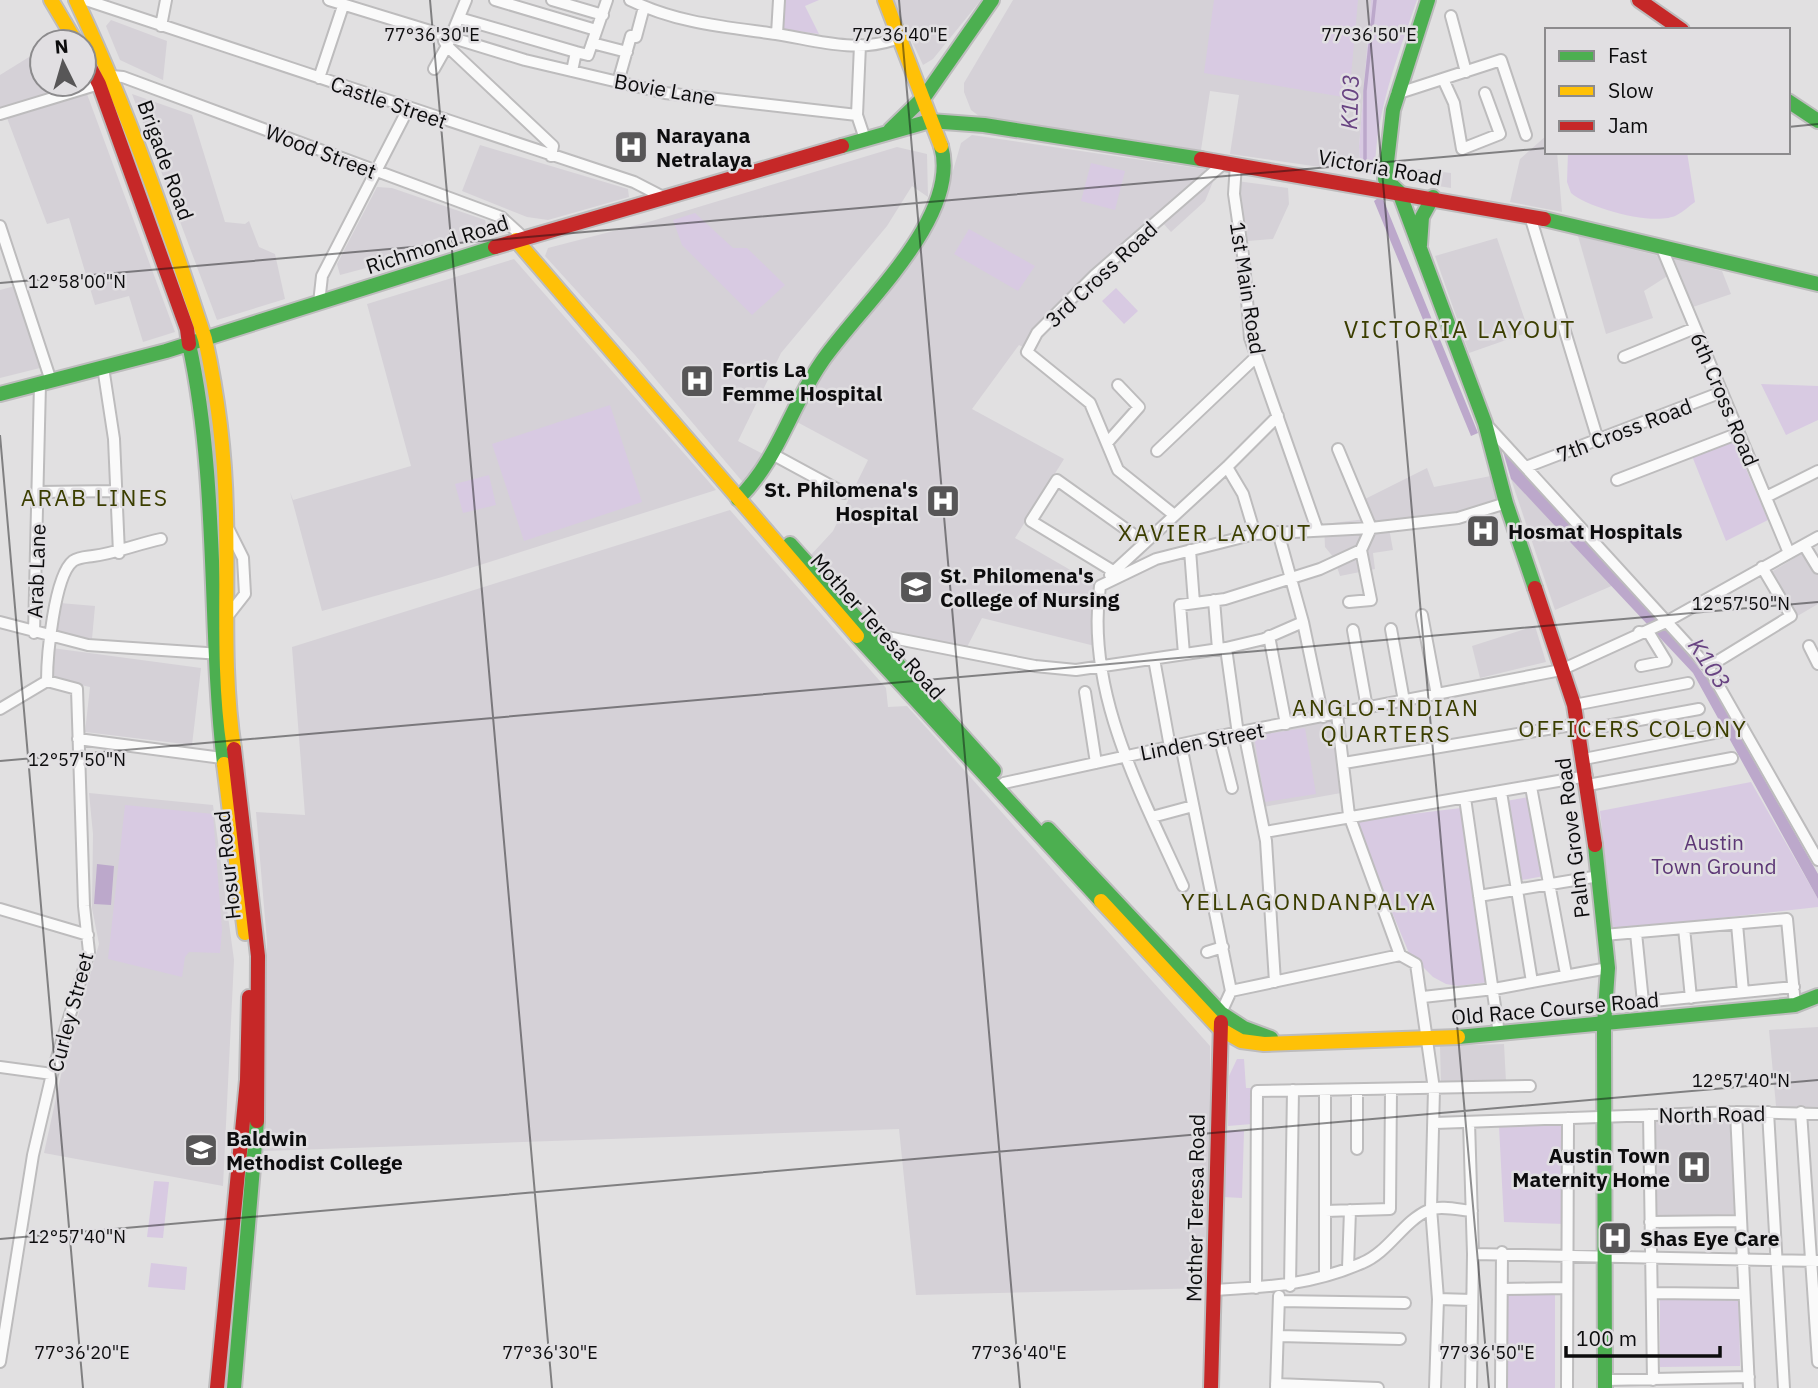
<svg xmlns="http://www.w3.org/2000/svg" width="1818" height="1388" viewBox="0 0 1818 1388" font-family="'IBM Plex Sans',sans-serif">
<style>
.built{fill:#d5d1d7}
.green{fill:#d8cae2}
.water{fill:#bca8cb}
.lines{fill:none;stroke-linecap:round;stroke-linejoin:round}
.stream{stroke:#bca8cb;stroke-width:3.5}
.street-casing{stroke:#bdbcbd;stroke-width:14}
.fast-casing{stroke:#bdbcbd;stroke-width:18}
.slow-casing{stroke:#bdbcbd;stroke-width:18}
.jam-casing{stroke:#bdbcbd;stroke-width:18}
.street{stroke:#fafafa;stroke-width:10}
.fast{stroke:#4caf50;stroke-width:14}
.slow{stroke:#ffc107;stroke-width:14}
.jam{stroke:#c62828;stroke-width:14}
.ticks{fill:none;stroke:#0c0c0d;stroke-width:2;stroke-opacity:0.45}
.labels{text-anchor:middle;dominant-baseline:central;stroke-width:5;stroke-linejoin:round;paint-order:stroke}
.street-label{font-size:21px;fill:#0c0c0d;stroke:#e1dfe2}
.poi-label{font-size:21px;font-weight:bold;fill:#0c0c0d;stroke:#e1dfe2;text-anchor:start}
.park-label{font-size:21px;fill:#5d3776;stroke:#e1dfe2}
.water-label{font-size:23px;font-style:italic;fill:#684382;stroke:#e1dfe2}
.neighbourhood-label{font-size:23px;letter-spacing:2px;fill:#3b3e00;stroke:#e1dfe2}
.quarter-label{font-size:24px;letter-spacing:2px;fill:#3b3e00;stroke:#e1dfe2}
.ticks-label{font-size:18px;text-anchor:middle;fill:#0c0c0d;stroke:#e1dfe2;stroke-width:5;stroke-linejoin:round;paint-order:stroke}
</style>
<rect width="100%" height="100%" fill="#e1e0e1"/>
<path class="built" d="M893,0H981L933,59L923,65Z
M1013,0H1371L1359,147L1361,173L1230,154L1239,95L1210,91L1201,150L979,116L971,110L964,92V83Z
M111,20L167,41L163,80L120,60L106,26Z
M42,49V84H82L0,110V75Z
M87,94L175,332L143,342L129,296L95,305L69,218L47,224L7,118Z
M132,94L192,115L225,222L245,224L249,221L259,247L275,254L285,299L217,320Z
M972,135L1210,170L1025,348L1019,345L972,409L1064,459L1015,538L1098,586L1092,614L1095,646L982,618L967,647L872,627L810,556L833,531L868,460L797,422L843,339L895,280L946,195L961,143Z
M1547,135V152H1557L1562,212L1510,202L1520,159Z
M480,145L628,189L629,197L548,220L527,217L462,191Z
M897,147L927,154L928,197L912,186L887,226L781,353L738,441L767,456L747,487L635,355L545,256L548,248L652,221Z
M1393,166L1451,173V188L1392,179Z
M1217,172L1205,201L1171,232L1161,221Z
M1237,181L1288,188L1289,204L1273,239L1248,241L1238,209Z
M377,187L392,188L485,220L488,232L486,236L340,275L337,264Z
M1578,236L1659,256L1669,275L1644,291L1653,318L1606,334Z
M1497,238L1529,332L1469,353L1435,256Z
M514,259L716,490L442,577L322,611L290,492L293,500L411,466L367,304Z
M1674,259L1722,271L1731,294L1693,307Z
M15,286L40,368L0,378V290Z
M1427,468L1434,487L1491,476L1500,508L1389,528L1393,550L1373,553L1375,569L1340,576L1334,558L1325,547L1324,524L1366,519L1361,501Z
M1511,479L1614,585L1555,610Z
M730,510L886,688L888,707L907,706L1210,1046V1288L916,1295L899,1129L264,1151L267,942L256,812L305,815L292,647Z
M1806,551L1818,571V604L1794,618L1768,574Z
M60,603L95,606L92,639L53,635Z
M1535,626L1546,662L1480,678L1472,646Z
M52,648L201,668L192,745L85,732L90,687L48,678Z
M1331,720L1341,793L1263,807L1249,735Z
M89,793L213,805L234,960L223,1186L44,1153L61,1075L99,944L92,908L93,834Z
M1818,1027V1109L1776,1106L1769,1030Z
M1504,1044L1506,1082L1441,1084L1440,1046Z
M1733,1117L1735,1214L1654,1217L1652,1119Z"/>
<path class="green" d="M778,0H819L805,6L819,34L775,28Z
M1214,0H1358L1349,98L1204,73Z
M1371,0H1417C1397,58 1375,114 1375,175L1361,173L1359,147Z
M1568,152H1687L1695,202C1689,206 1683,212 1677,215C1655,227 1588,208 1571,193L1567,182Z
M1091,163L1125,171L1115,210L1081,201Z
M695,213L733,248H747L785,285L752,315L682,245L673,220Z
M969,229L1035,266L1018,291L954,254Z
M1116,288L1138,311L1124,324L1102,301Z
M1761,384L1818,386V420L1786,435Z
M610,405L642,502L524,541L492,444Z
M1734,441L1768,520L1726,541L1692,456Z
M489,475L496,505L463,513L455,484Z
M1305,728L1316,794L1265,802L1254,736Z
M1751,782L1818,899V907L1613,930L1600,811Z
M1529,797L1544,876L1522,880L1506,801Z
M125,805L213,814L222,930L220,953L189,952L185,957L182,977L108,959Z
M1461,808L1489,982L1458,986L1446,984L1433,977L1409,953L1354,821Z
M1237,1059H1244L1246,1088H1252V1124L1228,1126L1229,1076Z
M1563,1123L1566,1224L1504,1222L1499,1126Z
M1227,1130L1244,1131L1242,1198L1223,1197Z
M154,1181L169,1182L163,1238L147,1237Z
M151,1263L187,1267L185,1290L148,1287Z
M1505,1293H1555V1388H1505Z
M1660,1299H1739L1740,1366L1660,1367Z"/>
<path class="water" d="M1378,198L1383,199L1478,433L1471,436L1374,201Z
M1502,448L1658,617L1707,678L1818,874V899L1693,673L1511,479Z
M97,864L114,866L111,905L94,904Z"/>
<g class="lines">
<path class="stream" d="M1365,165V91L1375,0"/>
<g class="street-casing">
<path id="street" d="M86,0L634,182L665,198
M329,0L525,60L665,93L857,115L865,139
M466,0L447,46L553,146L551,156
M495,0L596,30
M552,0L603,15
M630,0C676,23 726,27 776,34C815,40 853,53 893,40
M1451,16L1466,72
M459,18L576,52
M161,26L166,0
M777,34L779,0
M592,43L627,52
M434,69L447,46L444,41
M572,71L576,52L588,55L607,0
M112,76L123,77L501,217L524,238
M319,78L343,6
M1443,79L1454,103L1462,149L1500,134L1485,93
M618,82L631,36L636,37L644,7
M1396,94L1501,60L1526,135
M0,114L99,84
M857,115L860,45
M1236,164L1234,194L1244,262L1250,338L1317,529
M1530,216L1598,440
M0,226L51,381
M1661,246L1789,553
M319,303L322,276L408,109
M1624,357L1695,328
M103,367L114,439L119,553
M1487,425L1708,667L1818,860
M1107,443L1139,407L1118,385
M1157,451L1256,357
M774,455L844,493
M1227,467L1243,494L1255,534
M1526,467L1722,392
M1617,480L1739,433
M38,492L117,491
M1766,497L1818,471
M1173,514L1118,470L1090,403L1027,352L1037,333L1095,275L1224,163
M1804,545L1818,568
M1190,550L1194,603
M1113,571L1031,521L1057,480L1144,542
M1110,575L1227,467L1278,416
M1214,600L1218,649
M1349,602L1371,600L1361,550
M1422,615L1437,695
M227,617L245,594L243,558L229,530
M0,622L88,645L221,654
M1303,622L1323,717
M1391,629L1404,701
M1353,630L1367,708
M1639,632L1649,633L1666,661L1641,666
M34,633L40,384
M872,634L1035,666L1076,670L1226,648L1264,639L1303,622L1278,532
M1269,636L1286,724
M1809,646L1818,664
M1226,648L1238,734
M1184,654L1180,605L1225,599L1320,569L1361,550L1371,528L1338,449
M1154,659L1170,747
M1708,667L1791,616L1762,567
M47,681C47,657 54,576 73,561C79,557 86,557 93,556C117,553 137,544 161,539
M1085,692L1096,763
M1574,705L1688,683
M0,709L47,681
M1337,714L1349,815L1400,955L1416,964L1434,1089L1431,1208L1438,1299L1435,1388
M1579,731L1699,709
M1244,732L1266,841L1275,982
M1219,736L1232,788
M78,739L222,758
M1181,745L1231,991L1221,1013
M1584,759L1720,732
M1344,763L1578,724
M1588,785L1732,758
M1531,787L1566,974
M997,788L1004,783L1219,736L1561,670L1664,623L1818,537
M1501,792L1532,982
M1465,798L1499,1034
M1152,817L1193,806
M1265,832L1587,776
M1183,886C1141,793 1085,692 1100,586L1156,559L1255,534L1371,528L1458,518L1506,503
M1479,896L1599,876
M0,909L88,935
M1737,924L1743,992
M1684,928L1691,998
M1636,933L1643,1002L1794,987
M1604,935L1787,919L1795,1005
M1207,952L1223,947
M1231,991L1400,955
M1423,997L1494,989L1608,968
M0,1067L52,1074
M1357,1090V1149
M1736,1112L1749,1388
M1768,1112L1784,1388
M1801,1112L1818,1362
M1649,1115L1653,1380
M1469,1122L1473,1254L1471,1388
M1435,1123L1736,1112L1818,1114
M1325,1211L1390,1209L1391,1090
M1650,1222L1740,1221
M1473,1254L1818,1261
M1348,1268L1350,1210
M1325,1275V1090
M1290,1286L1293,1090
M1256,1288L1257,1091L1530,1086
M1502,1289L1566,1288
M1214,1290C1267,1287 1312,1285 1362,1263C1389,1252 1403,1221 1429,1210C1440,1205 1460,1210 1472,1211
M1652,1293L1743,1294
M1438,1299L1472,1300
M1279,1301L1405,1303
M1279,1336L1400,1339
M0,1362L33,1155L52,1074L89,952L84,906L77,689L47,681
M1605,1380L1749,1377
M1276,1384L1378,1388
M1276,1388L1279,1296
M1501,1388L1502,1252
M1567,1388L1568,1118"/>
</g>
<g class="fast-casing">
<path id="fast" d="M1428,0L1393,110L1385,179L1399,192L1485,423L1506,503L1535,588
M1788,101L1818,121
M890,130L925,96L992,0
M842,146L930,121L984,125L1201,159
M1544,219L1818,284
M1420,245L1422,217L1433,197
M189,344C219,482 208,624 224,764
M0,394L166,351L495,247
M738,499C778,460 790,408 821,363C857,309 962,218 941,146
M790,544L994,771
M857,636L1101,901
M1048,829L1221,1013L1244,1028L1271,1038
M1595,845L1608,968L1604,1025L1605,1388
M1458,1037L1795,1005L1818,996
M234,1388L257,1121"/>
</g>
<g class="slow-casing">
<path id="slow" d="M51,0L76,42
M76,0C128,110 167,223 205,339
M885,0L941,146
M516,240L857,636
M205,339C218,397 225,454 226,514C228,592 222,671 234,749
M224,764L245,933
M1101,901L1220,1029L1241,1041L1264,1044L1458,1037"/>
</g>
<g class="jam-casing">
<path id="jam" d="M1639,0L1682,30
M84,56L99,84L187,329L189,344
M1201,159L1544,219
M495,247L842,146
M1535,588L1574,705L1595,845
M234,749L258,956L257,1121
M217,1388L247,1080L249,997
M1211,1388L1221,1022"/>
</g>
<use href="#street" class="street"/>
<use href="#fast" class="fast"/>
<use href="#slow" class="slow"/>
<use href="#jam" class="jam"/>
</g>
<path class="ticks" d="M430,0L552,1388M899,0L1020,1388M1367,0L1489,1388M1788,127L1818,124M0,283L1547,148M0,435L83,1388M0,761L1818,602M0,1239L1818,1080"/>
<defs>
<g id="hospital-square" transform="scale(1.75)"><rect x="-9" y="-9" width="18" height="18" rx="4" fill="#575657" stroke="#e1dfe2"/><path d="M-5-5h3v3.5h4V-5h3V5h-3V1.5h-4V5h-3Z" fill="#fff"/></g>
<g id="university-square" transform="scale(1.75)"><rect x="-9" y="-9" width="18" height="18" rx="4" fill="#575657" stroke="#e1dfe2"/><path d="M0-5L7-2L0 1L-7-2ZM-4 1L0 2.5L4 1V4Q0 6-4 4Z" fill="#fff"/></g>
</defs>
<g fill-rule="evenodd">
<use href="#hospital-square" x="631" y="147"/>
<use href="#hospital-square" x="697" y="381"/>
<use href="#hospital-square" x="943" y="501"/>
<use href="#hospital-square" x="1483" y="531"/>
<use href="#university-square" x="916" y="587"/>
<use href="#university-square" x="201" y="1150"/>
<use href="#hospital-square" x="1694" y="1167"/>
<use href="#hospital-square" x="1615" y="1238"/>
</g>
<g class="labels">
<g class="street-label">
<text transform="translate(665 89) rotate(10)">Bovie Lane</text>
<text transform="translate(389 102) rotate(19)">Castle Street</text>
<text transform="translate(321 151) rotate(21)">Wood Street</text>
<text transform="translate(166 160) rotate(70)">Brigade Road</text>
<text transform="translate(1380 167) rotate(10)">Victoria Road</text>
<text transform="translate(437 244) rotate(-18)">Richmond Road</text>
<text transform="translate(1101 274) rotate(-43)">3rd Cross Road</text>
<text transform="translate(1248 288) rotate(81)">1st Main Road</text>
<text transform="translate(1725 399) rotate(67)">6th Cross Road</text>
<text transform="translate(1624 430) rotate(-21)">7th Cross Road</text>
<text transform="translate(36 571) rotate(-88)">Arab Lane</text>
<text transform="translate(878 626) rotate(48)">Mother Teresa Road</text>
<text transform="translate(1202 741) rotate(-11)">Linden Street</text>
<text transform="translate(1572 838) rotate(-97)">Palm Grove Road</text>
<text transform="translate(227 865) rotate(-96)">Hosur Road</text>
<text transform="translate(1555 1008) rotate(-5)">Old Race Course Road</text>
<text transform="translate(70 1012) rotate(-75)">Curley Street</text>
<text transform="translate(1712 1114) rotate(-1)">North Road</text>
<text transform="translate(1195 1208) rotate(-89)">Mother Teresa Road</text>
</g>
<g class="poi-label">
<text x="656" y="135">Narayana<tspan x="656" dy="24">Netralaya</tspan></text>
<text x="722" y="369">Fortis La<tspan x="722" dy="24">Femme Hospital</tspan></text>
<text x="918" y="489" text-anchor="end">St. Philomena's<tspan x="918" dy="24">Hospital</tspan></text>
<text x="1508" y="531">Hosmat Hospitals</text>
<text x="940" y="575">St. Philomena's<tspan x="940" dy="24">College of Nursing</tspan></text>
<text x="226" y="1138">Baldwin<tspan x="226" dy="24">Methodist College</tspan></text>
<text x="1670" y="1155" text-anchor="end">Austin Town<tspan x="1670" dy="24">Maternity Home</tspan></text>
<text x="1640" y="1238">Shas Eye Care</text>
</g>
<g class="park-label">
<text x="1714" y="842">Austin<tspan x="1714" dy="24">Town Ground</tspan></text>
</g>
<g class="water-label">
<text transform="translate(1349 102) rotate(-88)">K103</text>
<text transform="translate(1710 663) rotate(56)">K103</text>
</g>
<g class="neighbourhood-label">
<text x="95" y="497">ARAB LINES</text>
<text x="1215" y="532">XAVIER LAYOUT</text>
<text x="1386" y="707">ANGLO-INDIAN<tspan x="1386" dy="26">QUARTERS</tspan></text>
<text x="1633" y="728">OFFICERS COLONY</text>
<text x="1309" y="901">YELLAGONDANPALYA</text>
</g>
<g class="quarter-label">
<text x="1460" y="329">VICTORIA LAYOUT</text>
</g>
</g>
<g class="ticks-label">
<text x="432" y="41">77°36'30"E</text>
<text x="900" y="41">77°36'40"E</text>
<text x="1369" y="41">77°36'50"E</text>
<text x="77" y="288">12°58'00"N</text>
<text x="1741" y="610">12°57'50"N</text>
<text x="77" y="766">12°57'50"N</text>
<text x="1741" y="1087">12°57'40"N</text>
<text x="77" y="1243">12°57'40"N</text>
<text x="82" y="1359">77°36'20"E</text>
<text x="550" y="1359">77°36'30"E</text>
<text x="1019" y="1359">77°36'40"E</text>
<text x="1487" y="1359">77°36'50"E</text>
</g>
<rect x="1545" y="28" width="245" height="126" fill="#e1dfe2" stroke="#8c8b8d" stroke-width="2"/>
<rect x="1559" y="51" width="35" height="10" fill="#4caf50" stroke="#8c8b8d" stroke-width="2"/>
<text x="1608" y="63" font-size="21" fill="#0c0c0d">Fast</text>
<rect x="1559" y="86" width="35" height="10" fill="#ffc107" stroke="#8c8b8d" stroke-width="2"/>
<text x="1608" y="98" font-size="21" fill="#0c0c0d">Slow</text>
<rect x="1559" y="121" width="35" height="10" fill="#c62828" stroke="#8c8b8d" stroke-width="2"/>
<text x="1608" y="133" font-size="21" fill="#0c0c0d">Jam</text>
<g transform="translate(63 63) rotate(355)"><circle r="33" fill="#e1dfe2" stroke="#8c8b8d" stroke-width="2"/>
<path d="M0-5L12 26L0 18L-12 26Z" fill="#575657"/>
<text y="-10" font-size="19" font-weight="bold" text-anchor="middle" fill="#0c0c0d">N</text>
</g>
<path d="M1566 1346v10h154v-10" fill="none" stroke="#0c0c0d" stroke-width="3.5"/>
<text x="1576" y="1346" font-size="21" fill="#0c0c0d" stroke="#e1dfe2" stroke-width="5" paint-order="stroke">100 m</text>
</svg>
